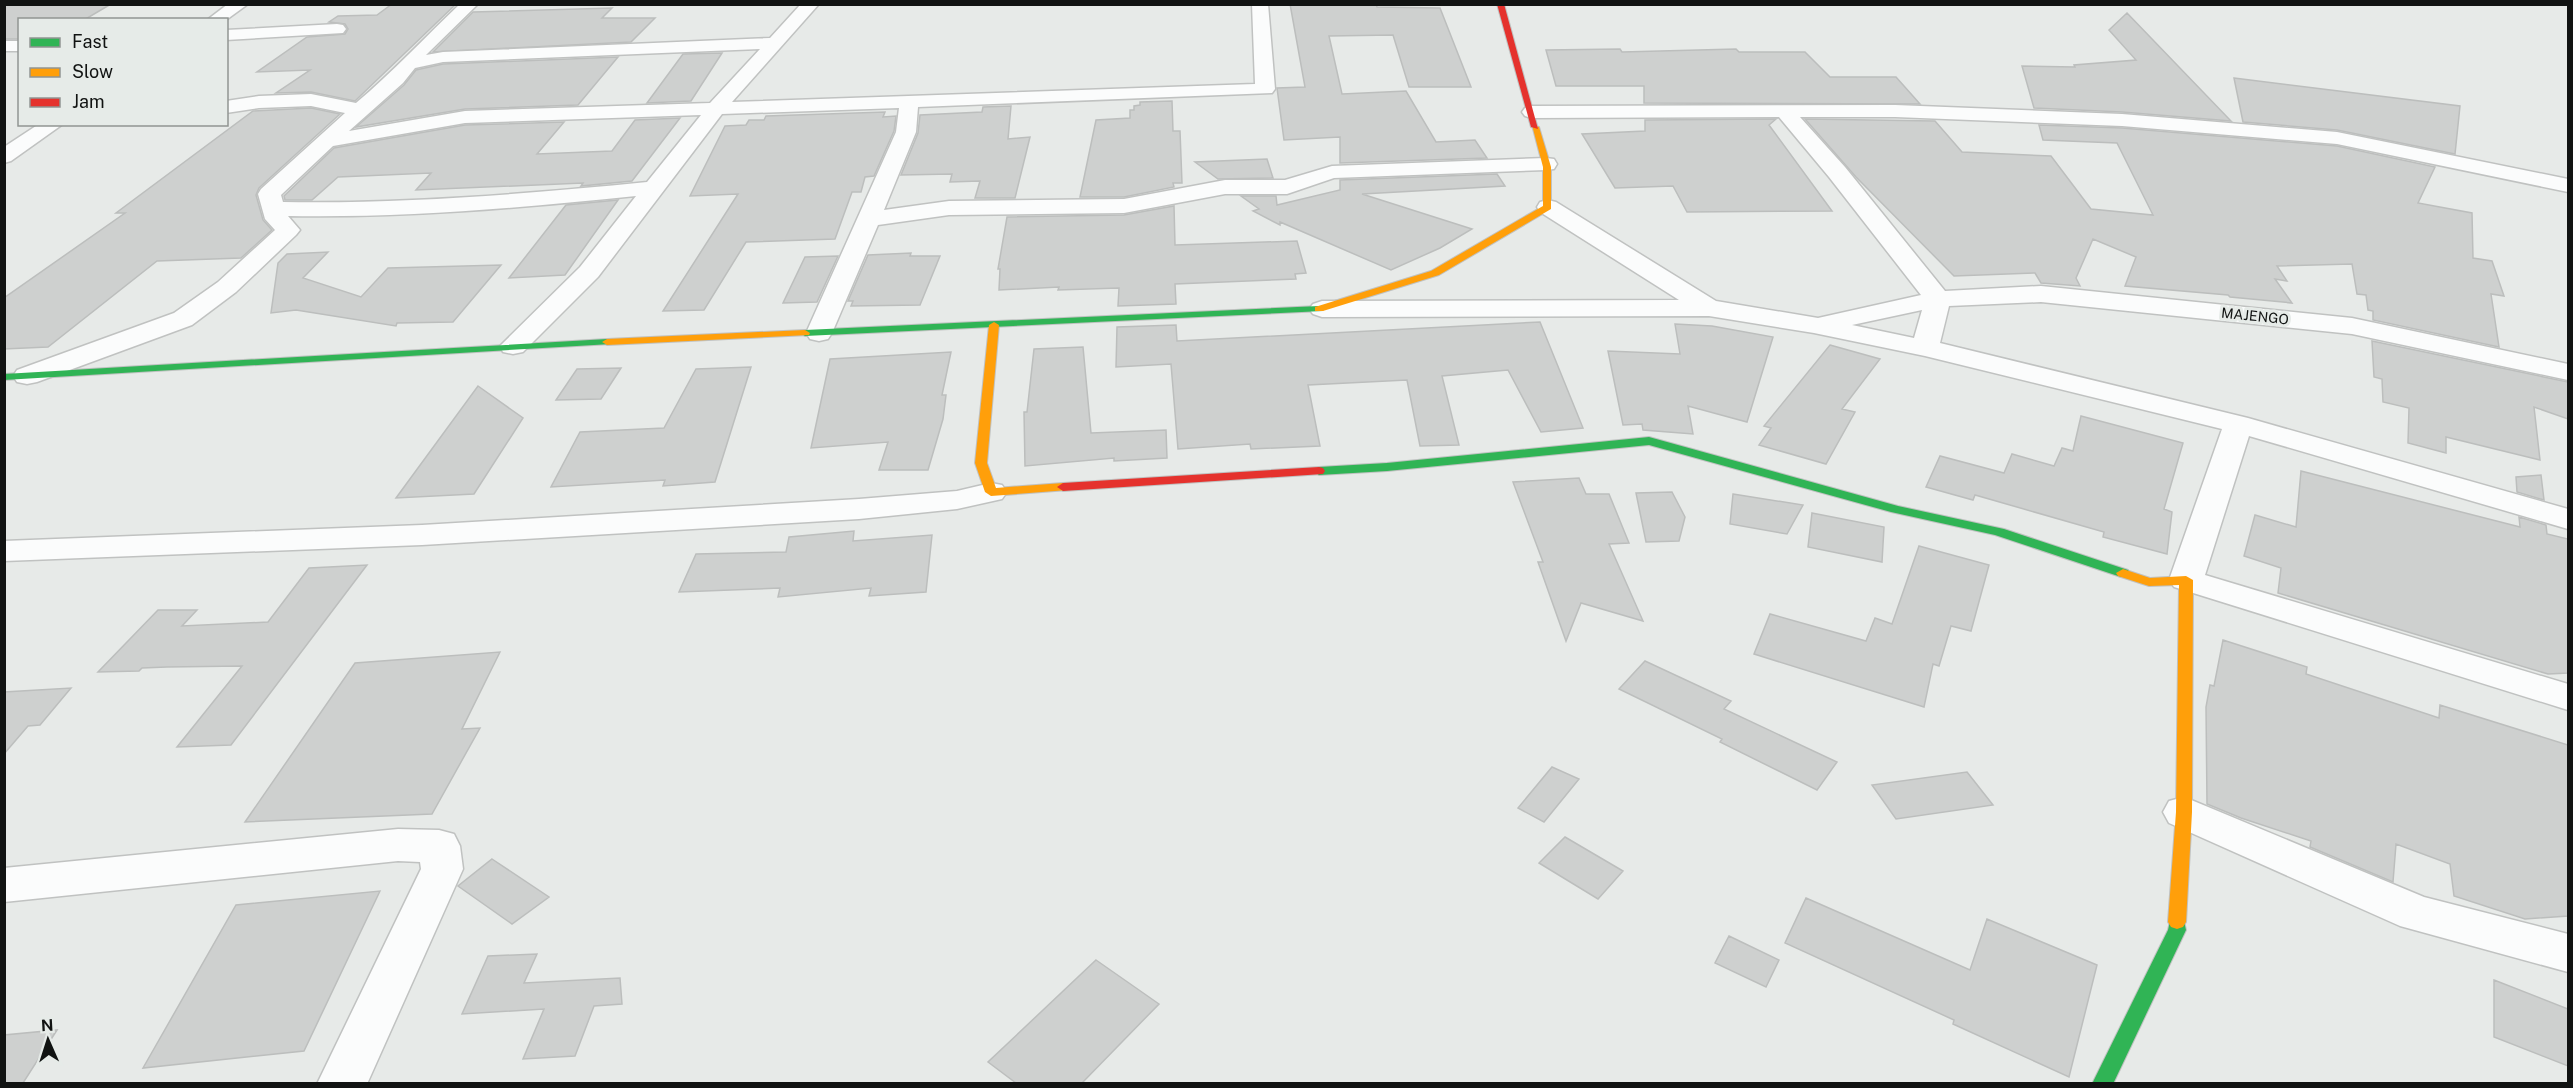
<svg xmlns="http://www.w3.org/2000/svg" width="2573" height="1088" viewBox="0 0 2573 1088" font-family="'Public Sans',sans-serif">
<style>
.building{fill:#ced0cf;stroke:#bcbebd;stroke-width:1.5}
.lines{fill:none;stroke-linecap:round;stroke-linejoin:round}
.street-casing{stroke:#c0c2c1;stroke-width:3}
.fast-casing{stroke:#c0c2c1;stroke-width:2}
.slow-casing{stroke:#c0c2c1;stroke-width:2}
.jam-casing{stroke:#c0c2c1;stroke-width:2}
.street{fill:#fbfcfc;fill-rule:evenodd}
.fast{fill:#30b455;fill-rule:evenodd}
.slow{fill:#ff9f0a;fill-rule:evenodd}
.jam{fill:#e5322d;fill-rule:evenodd}
.labels{text-anchor:middle;dominant-baseline:central;stroke-width:6;stroke-linejoin:round;paint-order:stroke}
.far-street-label{font-size:14px;fill:#111312;stroke:#e6ebe8}
</style>
<rect width="100%" height="100%" fill="#e7eae8"/>
<path class="building" d="M111,4L84,20H20V39H4V5Z
M392,4H456L355,101L311,92L276,93L310,70L257,72L307,37L345,34L348,29L345,24L329,22L338,16L377,15Z
M1290,4H1376L1377,7L1440,8L1471,87H1409L1393,35L1329,36L1342,94L1406,91L1436,142L1475,140L1487,158L1340,163V137L1284,140L1277,88L1305,87Z
M612,8L602,18H655L631,42L433,52L473,12Z
M2127,13L2231,121L2122,112L2034,108L2022,66L2075,67L2074,65L2136,60L2109,30Z
M1620,49L1622,52L1736,49L1739,52H1805L1830,77H1896L1920,104L1644,103V86H1556L1546,50Z
M722,53L691,101L647,103L683,54Z
M618,57L578,105L465,109L356,127L404,85L416,70L443,64Z
M2234,78L2460,106L2455,154L2337,130L2243,122Z
M1172,101L1173,131H1180L1182,183H1173L1174,187L1124,197H1080L1096,120L1130,118V110H1134V106L1140,105V102Z
M1011,106L1008,139L1030,137L1015,198H975L980,181L950,182L952,174L901,175L918,133L920,115L982,112L983,107Z
M311,108L340,114L259,188L256,195L263,220L272,230L241,258L157,261L48,347L4,349V298L125,213H116L253,111Z
M885,112L883,117L896,116L894,131L874,176L865,177L861,192H852L835,239L746,242L704,310L663,311L738,194L690,196L725,126L746,125L749,120H764L766,116Z
M680,118L632,181L581,186L583,183L416,190L431,173L338,177L312,200H285L284,196L334,148L465,125L564,122L537,154L612,151L635,120Z
M1776,119L1769,125L1832,211L1687,212L1673,186L1615,188L1582,134L1645,131V120Z
M1805,119L1935,121L1962,152L2051,156L2091,209L2153,215L2117,143L2043,140L2039,125L2122,128L2337,146L2435,167L2418,203L2472,213L2473,258L2492,261L2504,296L2491,294L2499,347L2373,320V311L2368,310L2366,295L2357,294L2352,264L2277,266L2287,281L2275,279L2292,303L2230,297L2228,295L2125,286L2136,257L2093,239L2076,278L2080,286L2041,283L2035,273L1954,276L1856,177Z
M1267,159L1273,178L1218,179L1195,162Z
M1497,174L1505,186L1362,194L1472,229L1440,248L1391,270L1280,222V225L1253,211L1259,209L1241,196H1276L1277,205L1340,190V180Z
M618,200L565,275L509,278L566,205Z
M1174,206L1175,245L1297,241L1306,273L1295,274L1296,279L1175,284L1176,304L1118,306L1119,288L1058,290L1059,287L999,290L1000,269H998L1007,217L1124,215Z
M328,252L303,278L361,297L388,268L501,265L453,322L397,323L396,326L296,310L271,313L278,263L287,254Z
M911,253L910,256H940L920,305L851,306L853,301H848L868,255Z
M838,256L817,302L783,303L805,257Z
M1540,322L1583,428L1541,432L1508,370L1442,376L1459,445L1420,446L1407,380L1308,385L1320,446L1251,449L1250,444L1178,449L1171,364L1116,367L1117,327L1176,325L1177,341Z
M1675,324L1712,326L1773,337L1747,422L1688,406L1693,434L1643,430L1642,424L1623,425L1608,351L1680,354Z
M2372,341L2568,382V419L2534,407L2540,460L2446,437V453L2408,443L2409,408L2383,402L2382,379L2374,377Z
M1830,345L1880,359L1842,409L1855,412L1826,464L1759,445L1771,428L1764,426Z
M1083,347L1091,433L1166,430L1167,458L1114,461V458L1025,466L1024,412H1027L1034,349Z
M951,352L942,395H946L943,419L928,470H879L888,442L811,448L830,359Z
M751,367L715,482L663,486L665,480L551,487L580,432L664,428L696,369Z
M621,368L601,399L556,400L577,369Z
M478,386L523,418L474,494L396,498Z
M2081,416L2183,443L2164,509L2172,512L2167,554L2103,537L2104,532L1975,495L1973,500L1926,487L1940,456L2004,473L2012,454L2054,466L2062,448L2073,451Z
M2301,471L2520,527L2519,517L2546,525L2547,534L2568,539V673L2548,674L2278,593L2281,568L2244,556L2255,515L2296,527Z
M2541,475L2544,500L2517,492L2516,477Z
M1579,478L1586,494H1609L1629,543L1609,544L1643,621L1581,603L1566,641L1538,562H1543L1513,482Z
M1672,492L1685,517L1679,541L1646,542L1636,493Z
M1733,494L1803,505L1787,534L1730,524Z
M1812,513L1884,527L1882,562L1808,547Z
M854,531L853,541L932,535L926,592L869,596L871,588L778,597L780,588L679,592L696,554L786,552L789,537Z
M1919,546L1989,565L1971,631L1951,626L1939,666L1933,664L1924,707L1754,654L1770,614L1866,641L1875,618L1892,624Z
M367,565L231,745L177,747L242,666L167,667L142,668L139,671L98,672L158,610H197L182,626L268,622L309,568Z
M2223,640L2307,667L2306,674L2439,718L2440,705L2568,745V916L2525,919L2454,896L2450,864L2396,844L2393,882L2310,847L2311,841L2241,818L2207,804L2206,707L2210,685L2214,686Z
M500,652L462,729L480,728L432,814L245,822L355,663Z
M1645,661L1731,701L1724,709L1837,762L1817,790L1720,742L1722,739L1619,689Z
M71,688L40,725L28,726L4,754V692Z
M1552,767L1579,779L1544,822L1518,808Z
M1967,772L1993,805L1896,819L1872,785Z
M1565,837L1623,871L1598,899L1539,863Z
M492,859L549,897L512,924L458,886Z
M380,891L304,1051L143,1068L236,905Z
M1806,898L1970,970L1987,919L2097,965L2069,1077L1953,1024L1954,1020L1785,943Z
M1729,936L1779,960L1766,987L1715,963Z
M537,954L524,983L620,978L622,1004L594,1006L575,1056L523,1059L544,1009L462,1014L488,956Z
M1096,960L1159,1004L1082,1083H1016L988,1062Z
M2494,980L2568,1009V1066L2494,1037Z
M57,1030L23,1083H4V1035Z"/>
<g class="lines">
<g class="street-casing">
<path id="street" d="M228,4H248L226,20H207Z
M460,4H478L426,55L443,52L770,38L801,4H819L732,102L1255,84L1252,4H1268L1275,89L1272,93L918,107L916,132L884,210L949,201L1124,199L1225,180H1285L1332,166L1546,158L1554,159L1557,164L1554,169L1546,170L1334,178L1287,194H1225L1124,213L949,215L878,225L832,333L828,339L819,341L810,339L806,333L896,132L899,108L722,114L598,277L523,352L513,354L503,352L500,346L580,267L636,196C520,208 404,218 288,216L300,230L296,235L236,292L192,325L37,382L27,384L17,382L13,376L17,370L174,313L218,282L275,230L265,219L258,194L261,189L345,113L311,106L259,108L226,113V101L259,96L311,94L356,103C393,72 425,37 460,4ZM760,49L710,103L465,111L349,131L403,83L415,68L443,62ZM701,115L647,182C526,194 405,204 283,202L281,195L333,146L465,123Z
M337,24L343,25L346,29L343,33L226,40V30Z
M4,41H20V51H4Z
M1895,105L2122,114L2337,132L2568,179V192L2337,144L2122,126L1895,117H1800L1845,167L1945,291L2041,286L2352,318L2568,364V380L2352,334L2041,302L1949,306L1940,343L2248,418L2568,509V529L2249,436L2205,575L2568,684V710L2174,587L2169,580L2222,429L1925,356L1814,333L1709,316L1322,317L1313,314L1309,309L1313,304L1322,301L1679,300L1540,212L1537,207L1540,202L1548,200L1556,202L1716,301L1818,318L1921,295L1829,177L1779,117L1532,118L1525,116L1522,112L1525,108L1532,106ZM1922,310L1914,338L1852,325Z
M39,124H63L11,161L4,163V147Z
M991,483L1002,485L1007,492L1002,499L957,509L859,519L422,545L4,561V541L422,525L859,499L957,491Z
M2184,797L2424,897L2568,934V972L2400,926L2169,823L2163,812L2169,801Z
M398,829L439,830L454,834L460,846L463,869L367,1084H317L421,869L420,862L398,861L4,902V868Z"/>
</g>
<g class="fast-casing">
<path id="fast" d="M1319,306L1324,309L1323,311L805,336L800,333L805,330Z
M607,339L611,340V344L4,380V374Z
M1649,437L1898,506L2004,529L2128,570L2130,573L2123,577L2118,576L1995,535L1891,512L1649,445L1387,471L1319,475L1313,471L1319,467L1387,463Z
M2177,915L2183,917L2186,930L2113,1084H2092L2168,930L2171,917Z"/>
</g>
<g class="slow-casing">
<path id="slow" d="M1532,125L1539,127L1551,167V209L1439,275L1323,311H1315V307L1431,271L1543,206V167Z
M994,322L999,325L987,463L996,488L1063,483L1068,484L1069,487L1068,490L991,496L985,492L975,463L989,325Z
M805,330L810,333L809,335L607,345L602,342L607,339Z
M2123,569L2150,578L2186,576L2193,580L2192,812L2186,922L2183,927L2177,929L2171,927L2168,922L2176,812L2179,585L2149,586L2118,576L2116,573Z"/>
</g>
<g class="jam-casing">
<path id="jam" d="M1497,4H1504L1538,129L1531,127Z
M1319,467L1323,468L1325,471L1323,474L1063,491L1057,487L1063,483Z"/>
</g>
<use href="#street" class="street"/>
<use href="#fast" class="fast"/>
<use href="#slow" class="slow"/>
<use href="#jam" class="jam"/>
</g>
<g class="labels">
<g class="far-street-label">
<text transform="translate(2255 316) rotate(6)">MAJENGO</text>
</g>
</g>
<rect width="2573" height="1088" fill="none" stroke="#111312" stroke-width="12"/>
<rect x="18" y="18" width="210" height="108" fill="#e6ebe8" stroke="#919592" stroke-width="1.5"/>
<rect x="30" y="38" width="30" height="9" fill="#30b455" stroke="#919592" stroke-width="1.5"/>
<text x="72" y="48" font-size="18" fill="#111312">Fast</text>
<rect x="30" y="68" width="30" height="9" fill="#ff9f0a" stroke="#919592" stroke-width="1.5"/>
<text x="72" y="78" font-size="18" fill="#111312">Slow</text>
<rect x="30" y="98" width="30" height="9" fill="#e5322d" stroke="#919592" stroke-width="1.5"/>
<text x="72" y="108" font-size="18" fill="#111312">Jam</text>
<g transform="translate(48 1040) rotate(357)" stroke="#e6ebe8" stroke-width="4.5" paint-order="stroke">
<path d="M0-4.5L10 22L0 15L-10 22Z" fill="#111312"/>
<text y="-9" font-size="16" font-weight="bold" text-anchor="middle" fill="#111312">N</text>
</g>
</svg>
